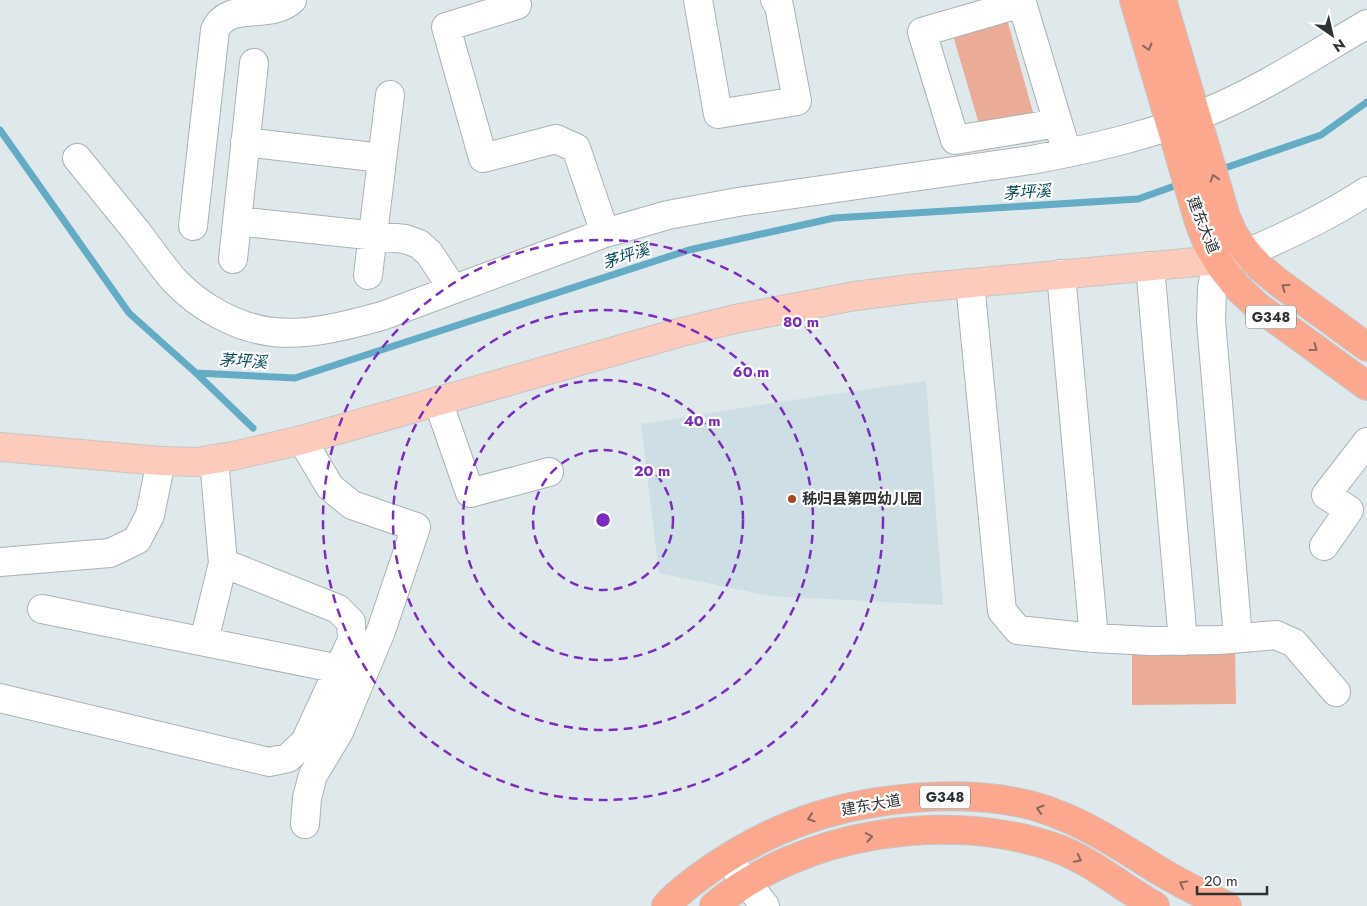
<svg xmlns="http://www.w3.org/2000/svg" width="1367" height="906" viewBox="0 0 1367 906" font-family="Jost,'Noto Sans SC',sans-serif">
<style>
.built{fill:#cddee4}
.pitch{fill:#eaab97}
.lines{fill:none;stroke-linecap:round;stroke-linejoin:round}
.stream{stroke:#64acc5;stroke-width:7}
.minor-casing{stroke:#aab2b5;stroke-width:30}
.major-casing{stroke:#c5c6c6;stroke-width:30}
.highway-casing{stroke:#c5c6c6;stroke-width:30}
.minor{stroke:#fff;stroke-width:28}
.major{stroke:#fdcbbb;stroke-width:28}
.highway{stroke:#fba88e;stroke-width:28}
.oneway{stroke:#8b675c}
.ring{fill:none;stroke:#7b2cbf;stroke-width:2.5;stroke-dasharray:9 6}
.poi-dot{fill:#ab4421;stroke:#fff;stroke-width:2}
.labels{text-anchor:middle;dominant-baseline:central;stroke-width:4.5;stroke-linejoin:round;paint-order:stroke}
.shield{fill:#fff;stroke:#6d7071;stroke-width:1}
.shield-label{font-size:14px;font-weight:bold;fill:#2f3234}
.street-label{font-size:15px;fill:#2f3234;stroke:#fff}
.poi-label{font-size:15px;font-weight:bold;fill:#2f3234;stroke:#fff;text-anchor:start}
.water-label{font-size:16px;font-style:italic;fill:#0c4c5e;stroke:#fff}
.centre{fill:#7b2cbf;stroke:#fff;stroke-width:2.5}
.ring-label{font-size:15px;text-anchor:middle;font-weight:bold;fill:#7b2cbf;stroke:#fff;stroke-width:4.5;stroke-linejoin:round;paint-order:stroke}
</style>
<rect width="100%" height="100%" fill="#dfe8eb"/>
<path class="built" d="M926,381L943,605L770,596L659,573L641,424L780,402Z"/>
<path class="pitch" d="M1006,16L1034,116L981,131L952,32Z
M1235,648L1236,704L1132,705V650Z"/>
<g class="lines">
<path class="stream" d="M0,130L129,313L196,373L295,378L689,250L834,218L1138,199L1183,183
M1219,170L1321,135L1367,102
M196,373L253,428"/>
<g class="minor-casing">
<path id="minor" d="M698,0L718,114L797,101L779,6L775,0
M517,5L446,27L483,158L556,139L576,148L605,233
M1058,123L955,140L922,32L1022,3L1067,153
M245,142L382,158
M77,158C97,183 117,207 137,232C149,248 161,265 174,280C199,307 237,328 273,332C310,336 347,325 382,316L605,233L668,215L738,202L1031,160C1096,148 1161,133 1221,106C1272,83 1319,52 1367,24
M237,221L405,239L419,244L429,253L453,289
M193,226L215,30C228,0 269,21 292,0
M1247,253C1289,235 1329,216 1367,191
M233,259L254,63
M1217,260L1212,288L1211,321L1238,638
M1150,266L1183,641
M1061,274L1094,638
M368,275L390,95
M970,283L1002,611L1018,630L1094,638L1151,641L1219,640L1276,635L1294,643L1336,692
M438,401L470,493L549,472
M302,440L330,487L352,505L416,527L381,631L339,732L313,775L307,798L305,824
M1324,546L1349,510L1326,495L1367,442
M0,562L110,553L137,540L150,515L161,461
M42,609L339,669
M204,641L223,563
M0,698L269,762L288,758L305,742L352,640L351,622L338,609L223,563L214,459
M727,858L765,906"/>
</g>
<g class="major-casing">
<path id="major" d="M0,447L161,461L197,462L233,456L302,440L678,333L735,319L855,296L918,288L1217,260L1247,253"/>
</g>
<g class="highway-casing">
<path id="highway" d="M1134,0L1199,222L1208,245L1222,268L1238,288L1257,306L1367,386
M1162,0L1226,217L1234,235L1247,253L1261,268L1278,282L1367,347
M666,906C679,891 696,879 712,868C737,851 764,836 792,825C862,797 968,786 1040,808C1085,822 1124,849 1163,873C1184,885 1205,896 1227,906
M714,906C802,832 949,810 1056,848C1090,860 1123,888 1155,906"/>
</g>
<use href="#minor" class="minor"/>
<use href="#major" class="major"/>
<use href="#highway" class="highway"/>
</g>
<defs><path id="oneway-chevron" d="M-2-3.5L2.5 0L-2 3.5" fill="none" stroke-width="1.6" stroke-linecap="round" stroke-linejoin="round" transform="scale(1.25)"/></defs>
<g class="oneway">
<use href="#oneway-chevron" transform="translate(1148 47) rotate(74)"/>
<use href="#oneway-chevron" transform="translate(1214 178) rotate(-107)"/>
<use href="#oneway-chevron" transform="translate(1285 287) rotate(-144)"/>
<use href="#oneway-chevron" transform="translate(1314 348) rotate(36)"/>
<use href="#oneway-chevron" transform="translate(1040 809) rotate(-164)"/>
<use href="#oneway-chevron" transform="translate(811 818) rotate(162)"/>
<use href="#oneway-chevron" transform="translate(869 837) rotate(-10)"/>
<use href="#oneway-chevron" transform="translate(1078 859) rotate(27)"/>
<use href="#oneway-chevron" transform="translate(1183 884) rotate(-151)"/>
</g>
<g class="ring">
<circle cx="603" cy="520" r="70"/>
<circle cx="603" cy="520" r="140"/>
<circle cx="603" cy="520" r="210"/>
<circle cx="603" cy="520" r="280"/>
</g>
<circle class="poi-dot" cx="792" cy="499" r="5"/>
<g class="labels">
<g class="shield">
<rect x="1246" y="305.5" width="50" height="23" rx="4"/>
<rect x="920" y="785.5" width="50" height="23" rx="4"/>
</g>
<g class="shield-label">
<text x="1271" y="317">G348</text>
<text x="945" y="797">G348</text>
</g>
<g class="street-label">
<text transform="translate(1203 225) rotate(68)">建东大道</text>
<text transform="translate(871 805) rotate(-10)">建东大道</text>
</g>
<g class="poi-label">
<text x="802" y="499">秭归县第四幼儿园</text>
</g>
<g class="water-label">
<text transform="translate(1027 192) rotate(-4)">茅坪溪</text>
<text transform="translate(626 256) rotate(-18)">茅坪溪</text>
<text transform="translate(243 361) rotate(3)">茅坪溪</text>
</g>
</g>
<circle cx="603" cy="520" r="8" class="centre"/>
<g class="ring-label">
<text x="801" y="327">80 m</text>
<text x="751" y="377">60 m</text>
<text x="702" y="426">40 m</text>
<text x="652" y="476">20 m</text>
</g>
<g transform="translate(1332 35) rotate(146)" stroke="#ffffff" stroke-width="4" paint-order="stroke">
<path d="M0-4L9 19L0 12L-9 19Z" fill="#2f3234"/>
<text y="-8" font-size="14" font-weight="bold" text-anchor="middle" fill="#2f3234">N</text>
</g>
<path d="M1197 886v8h70v-8" fill="none" stroke="#2f3234" stroke-width="2.5"/>
<text x="1204" y="886" font-size="15" fill="#2f3234" stroke="#ffffff" stroke-width="4" paint-order="stroke">20 m</text>
</svg>
